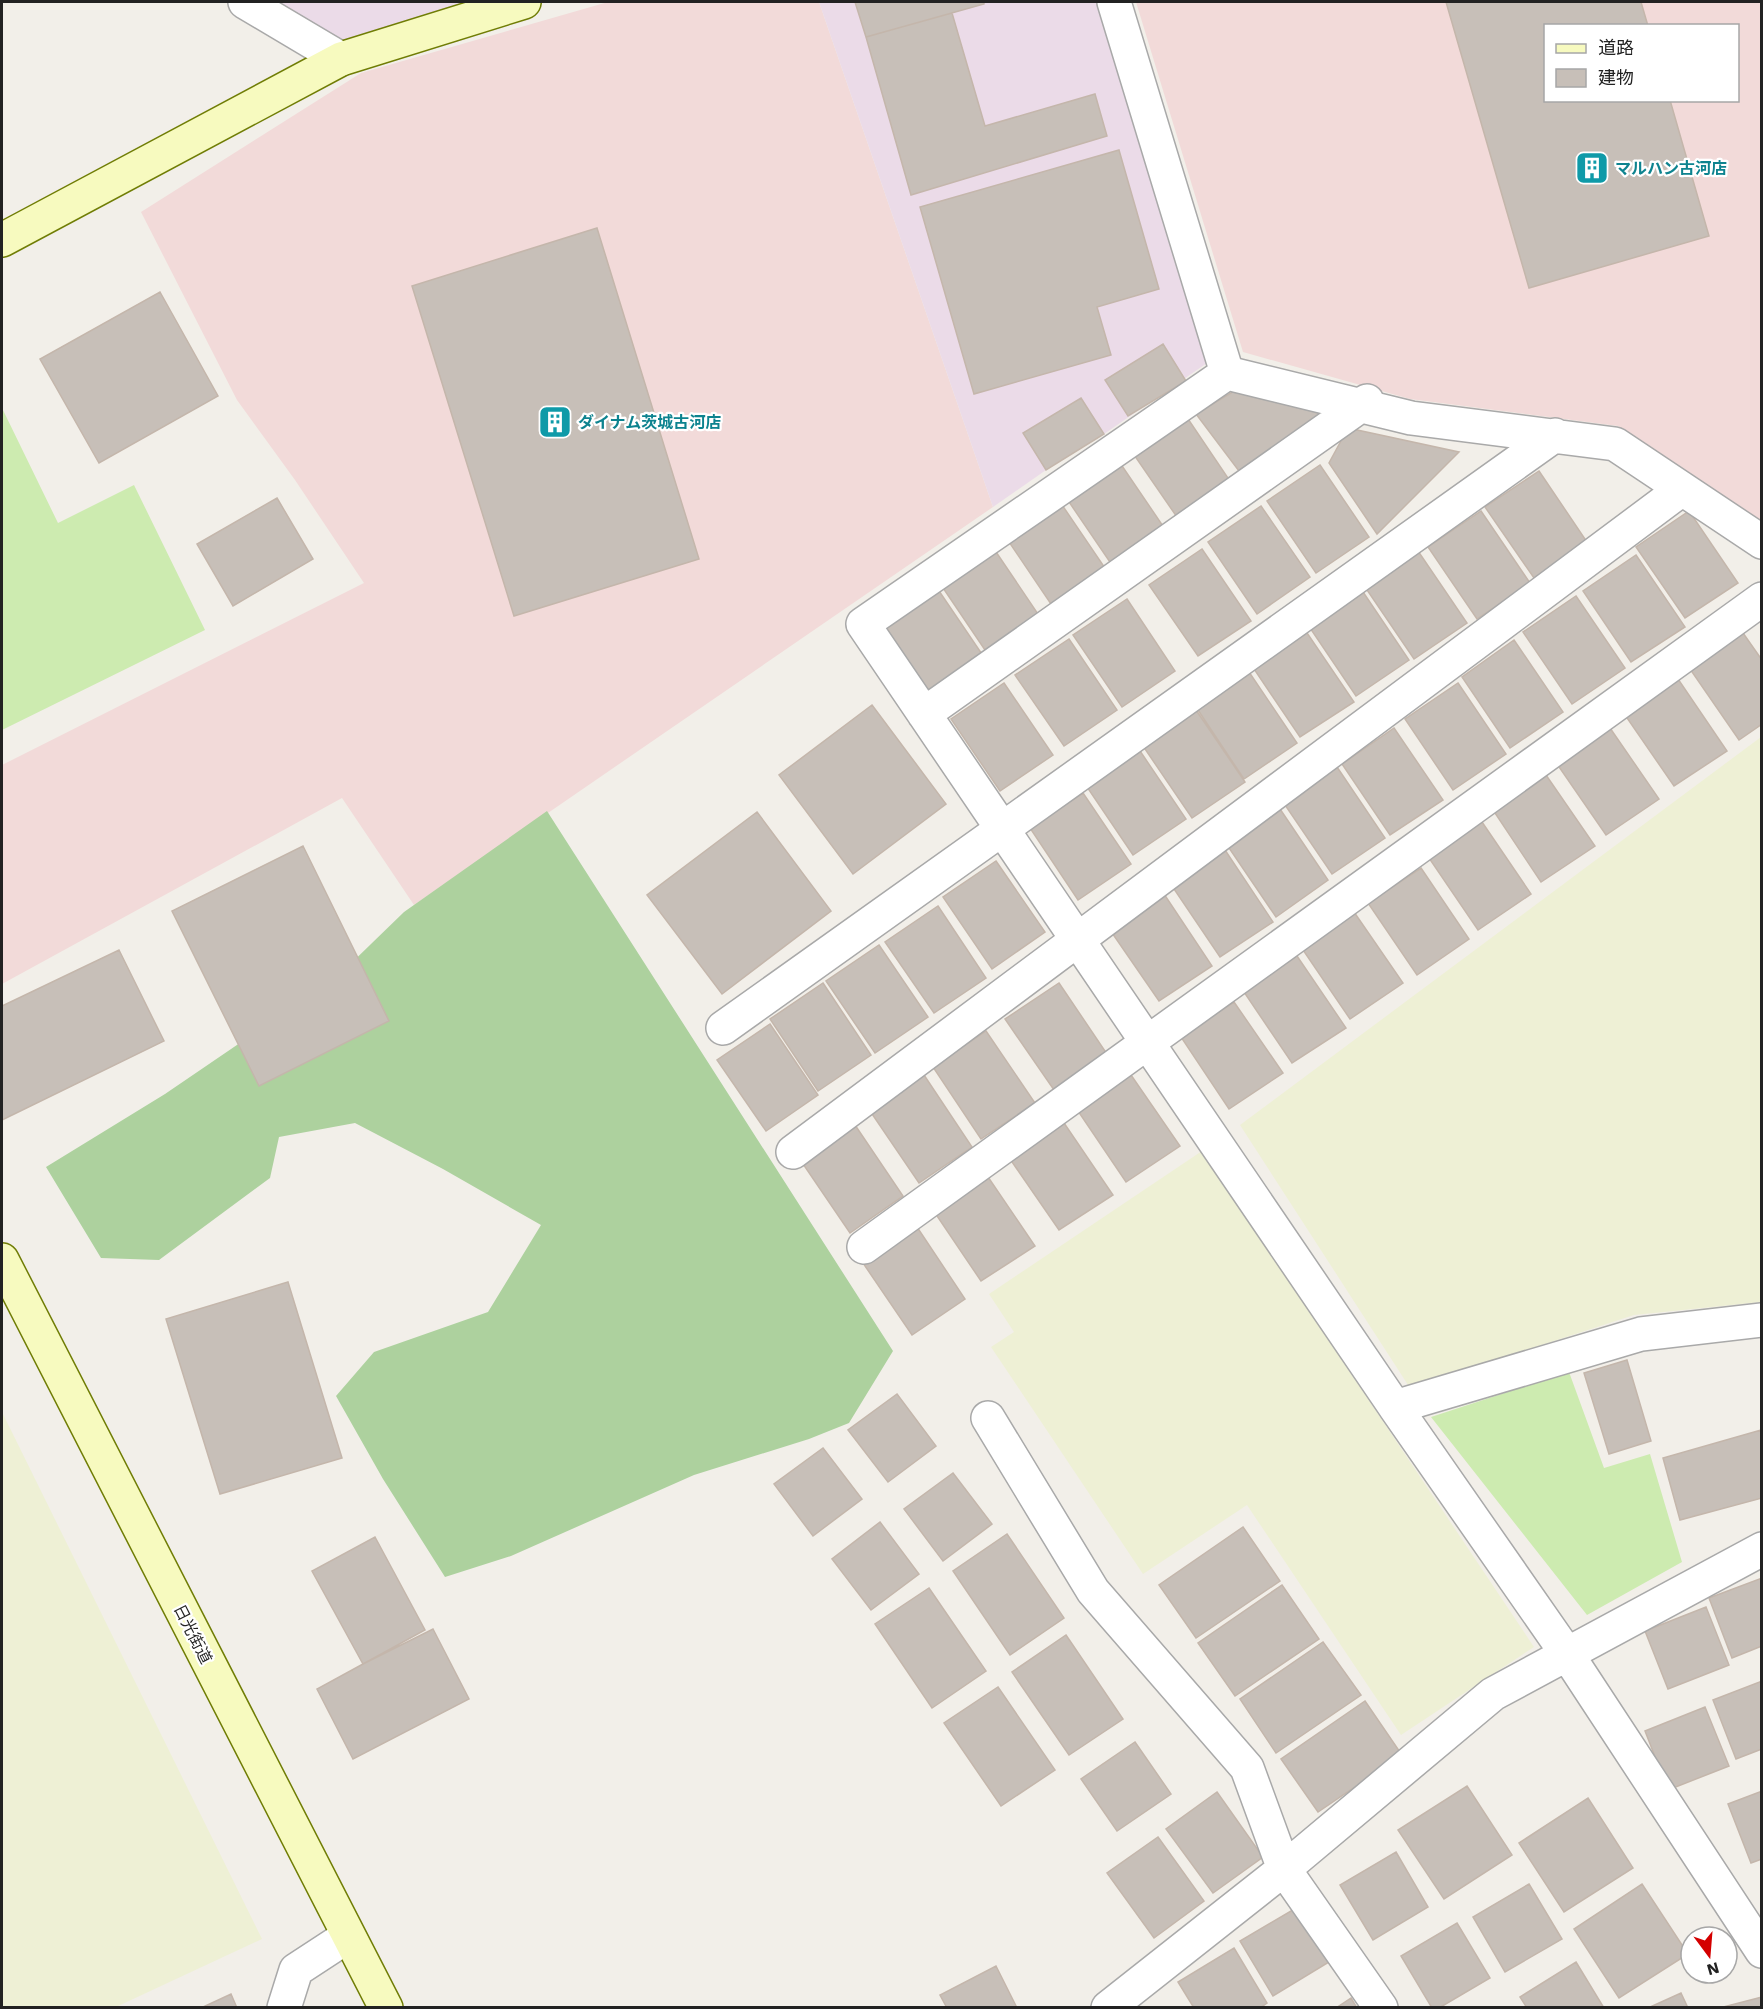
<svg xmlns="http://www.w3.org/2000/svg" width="1763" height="2009" viewBox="0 0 1763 2009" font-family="'Work Sans','Noto Sans JP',sans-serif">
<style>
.commercial{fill:#f2dad9;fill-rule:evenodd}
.industrial{fill:#ebdbe8}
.farmland{fill:#eef0d5}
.grass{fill:#cdebb0}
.forest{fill:#add19e}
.building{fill:#c7bfb8;stroke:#c4b6ab;stroke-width:1.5}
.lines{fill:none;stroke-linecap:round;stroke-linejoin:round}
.street-casing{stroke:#a9a9a9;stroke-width:36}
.secondary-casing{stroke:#707d05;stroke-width:36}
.street{stroke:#fff;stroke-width:33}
.secondary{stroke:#f7fabf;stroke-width:33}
.labels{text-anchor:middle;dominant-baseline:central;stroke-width:4.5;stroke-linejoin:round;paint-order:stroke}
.culture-label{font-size:16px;font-weight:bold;fill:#0d838f;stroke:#fff;text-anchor:start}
.street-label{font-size:16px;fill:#222;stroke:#fff}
</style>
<rect width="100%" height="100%" fill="#f2efe9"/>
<path class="commercial" d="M608,2H819L993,507L414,905L342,798L2,984V765L364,583L295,480L237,400L141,212L361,73Z
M1136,2H1761V521L1618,426L1410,399L1243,352ZM1546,26H1738V100H1546Z"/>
<path class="industrial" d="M278,2H466L341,41Z
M819,2H1100L1210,361L1104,434L1046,470L993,507Z"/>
<path class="farmland" d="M1761,737V1302L1634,1315L1410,1388L1240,1125Z
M1202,1151L1534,1647L1401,1735L1247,1505L1143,1574L991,1347L1014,1332L989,1294Z
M2,1412L262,1939L116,2007H2Z"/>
<path class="grass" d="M2,408L58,523L134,485L205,630L2,730Z
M1569,1372L1604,1468L1650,1454L1682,1562L1587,1615L1431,1417Z"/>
<path class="forest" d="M547,811L893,1351L849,1423L809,1439L694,1475L511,1556L445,1577L383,1479L336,1396L374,1352L488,1312L541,1225L443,1169L355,1123L279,1137L270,1178L159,1260L101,1258L46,1167L165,1094L338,976L404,912Z"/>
<path class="building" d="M855,2H984V4L866,37Z
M1446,2H1641L1648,26H1546V100H1670L1709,236L1529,288Z
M952,13L985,126L1095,94L1107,136L911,195L866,37Z
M1119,150L1159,289L1097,307L1111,355L974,394L920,207Z
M597,228L699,559L514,616L412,286Z
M160,292L218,396L99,463L40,359Z
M1163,344L1186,381L1128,416L1105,380Z
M1239,388L1325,414L1242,475L1196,414Z
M1081,398L1104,434L1046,470L1023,433Z
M1184,413L1232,484L1179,520L1130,449Z
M1348,428L1459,452L1377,534L1329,463Z
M1118,460L1167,532L1114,568L1065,496Z
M1320,465L1369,537L1316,573L1267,501Z
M1539,471L1587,542L1534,578L1485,507Z
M277,498L313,559L233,606L197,544Z
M1058,499L1107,571L1053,607L1005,536Z
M1261,506L1310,577L1257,614L1208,542Z
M1481,511L1530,583L1477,619L1428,547Z
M1689,511L1738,583L1685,618L1636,547Z
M992,546L1040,617L987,653L939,582Z
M1202,549L1251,621L1198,656L1149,585Z
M1418,551L1467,623L1414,659L1365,587Z
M1636,555L1685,627L1631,662L1583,591Z
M937,588L986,660L932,696L884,625Z
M1361,589L1409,660L1356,696L1308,625Z
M1576,596L1625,668L1572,704L1523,632Z
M1127,599L1175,671L1122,707L1073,635Z
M1305,630L1354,702L1300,737L1252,666Z
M1743,633L1762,660V724L1739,740L1690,669Z
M1069,639L1117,710L1064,746L1015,675Z
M1514,640L1563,712L1510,748L1462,677Z
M1249,672L1297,743L1244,779L1196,707Z
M1678,679L1727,751L1674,786L1625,715Z
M1004,683L1053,755L1000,791L951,719Z
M1458,683L1506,754L1453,790L1405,719Z
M872,705L946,804L853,874L779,775Z
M1196,710L1245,782L1192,818L1143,746Z
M1394,728L1443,800L1390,835L1342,764Z
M1610,728L1659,799L1606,835L1557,764Z
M1138,748L1186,819L1133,855L1085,784Z
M1337,767L1385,838L1332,874L1283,802Z
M1546,775L1595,846L1541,882L1493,810Z
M1083,793L1131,864L1078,900L1030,828Z
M1280,809L1328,880L1276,917L1227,845Z
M757,812L831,911L722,994L647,895Z
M1482,822L1531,894L1478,930L1429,858Z
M303,846L389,1021L259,1086L172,911Z
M1225,850L1273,922L1220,957L1172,886Z
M996,861L1045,932L992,969L943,897Z
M1421,868L1469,939L1417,975L1368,903Z
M1164,894L1212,966L1159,1001L1110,930Z
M938,906L986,978L934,1013L885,942Z
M1354,912L1403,983L1350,1019L1301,947Z
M879,945L928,1017L875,1053L826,981Z
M119,950L164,1041L2,1120V1006Z
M1297,956L1346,1028L1292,1063L1244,992Z
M823,983L871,1055L818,1091L770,1019Z
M1059,983L1107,1054L1054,1090L1005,1019Z
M1234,1002L1283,1073L1229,1109L1181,1037Z
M770,1024L818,1095L766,1131L717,1060Z
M986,1031L1035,1103L981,1139L933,1067Z
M924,1075L972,1147L919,1183L870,1111Z
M1131,1075L1180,1146L1126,1182L1078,1111Z
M1064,1123L1113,1195L1059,1230L1010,1159Z
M855,1125L903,1196L850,1233L801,1161Z
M986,1174L1035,1246L981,1281L933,1210Z
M917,1227L965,1299L912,1335L863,1263Z
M288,1282L342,1458L220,1494L166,1319Z
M1627,1360L1651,1441L1609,1454L1584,1373Z
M897,1394L936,1446L888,1482L848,1430Z
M1761,1430L1762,1498L1680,1520L1663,1458Z
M823,1448L862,1499L813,1536L774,1484Z
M953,1473L992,1524L943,1561L904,1509Z
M880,1522L919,1574L871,1610L832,1559Z
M1243,1527L1280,1581L1196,1638L1159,1585Z
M1007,1534L1064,1618L1010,1655L953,1571Z
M375,1537L425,1630L363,1664L312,1571Z
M1762,1578V1646L1732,1658L1709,1598Z
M1282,1585L1319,1639L1235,1696L1198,1643Z
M929,1588L986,1671L932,1708L875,1624Z
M1706,1607L1729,1665L1668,1689L1645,1631Z
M433,1629L469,1699L353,1759L317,1689L363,1664Z
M1066,1635L1123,1719L1069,1755L1012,1672Z
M1323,1642L1361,1695L1276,1753L1240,1699Z
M1762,1681V1749L1736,1759L1713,1700Z
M998,1687L1055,1770L1001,1806L944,1723Z
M1365,1701L1402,1755L1318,1812L1281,1759Z
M1705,1707L1729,1766L1668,1790L1645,1731Z
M1135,1742L1171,1794L1117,1831L1081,1779Z
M1467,1786L1512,1855L1444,1899L1398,1830Z
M1762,1791V1859L1751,1863L1728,1804Z
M1217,1792L1263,1857L1213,1893L1166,1829Z
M1588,1798L1633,1868L1564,1912L1519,1843Z
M1158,1837L1204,1901L1154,1938L1107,1873Z
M1396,1852L1428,1907L1373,1940L1340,1885Z
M1529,1884L1562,1939L1505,1972L1473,1917Z
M1642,1884L1688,1954L1619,1998L1574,1929Z
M1296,1908L1329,1962L1273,1996L1240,1941Z
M1457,1923L1490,1978L1439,2008H1432L1401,1956Z
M1234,1948L1267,2003L1260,2008H1194L1178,1982Z
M1576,1962L1604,2008H1527L1520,1997Z
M996,1966L1017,2008H947L940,1995Z
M1681,1993L1688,2008H1648Z
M231,1994L237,2008H201Z
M1762,1997V2008H1723V2007Z
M1351,1998L1357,2008H1336Z"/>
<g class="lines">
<g class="street-casing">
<path id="street" d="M245,2L341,59
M1114,2L1227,373
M924,714L1367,401
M723,1028L1555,435
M793,1152L1682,489
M864,1247L1762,599
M1762,1320L1641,1334L1395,1407L1567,1654L1762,1951
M1395,1407L863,624L1227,373L1411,418L1615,444L1762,542
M988,1418L1093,1591L1247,1768L1284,1869L1108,2008
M284,2008L296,1970L348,1936
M1381,2008L1284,1869L1493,1694L1762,1549"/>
</g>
<g class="secondary-casing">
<path id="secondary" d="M2,240L341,59L524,2
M2,1260L386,2008"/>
</g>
<use href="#street" class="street"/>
<use href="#secondary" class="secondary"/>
</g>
<defs>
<g id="building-square" transform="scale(1.725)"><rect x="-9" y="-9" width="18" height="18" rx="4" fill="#0f9aa8" stroke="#fff"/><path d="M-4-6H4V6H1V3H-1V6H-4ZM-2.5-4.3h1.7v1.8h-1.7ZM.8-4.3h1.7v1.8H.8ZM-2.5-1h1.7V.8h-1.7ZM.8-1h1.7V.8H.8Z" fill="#fff"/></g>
</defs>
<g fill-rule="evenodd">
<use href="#building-square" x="1592" y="168"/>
<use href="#building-square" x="555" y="422"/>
</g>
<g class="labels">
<g class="culture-label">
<text x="1615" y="168">マルハン古河店</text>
<text x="578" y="422">ダイナム茨城古河店</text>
</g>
<g class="street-label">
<text transform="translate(193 1634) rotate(63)">日光街道</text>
</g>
</g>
<rect width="1763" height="2009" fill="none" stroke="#222222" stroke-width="6"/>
<rect x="1544" y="24" width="195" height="78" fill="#ffffff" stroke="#a7a7a7" stroke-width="1.5"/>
<rect x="1556" y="44" width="30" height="9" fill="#f7fabf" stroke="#a7a7a7" stroke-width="1.5"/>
<text x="1598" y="54" font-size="18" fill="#222222">道路</text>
<rect x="1556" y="69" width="30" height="18" fill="#c7bfb8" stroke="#a7a7a7" stroke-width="1.5"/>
<text x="1598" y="84" font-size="18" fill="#222222">建物</text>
<g transform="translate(1709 1955) rotate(164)"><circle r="28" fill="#ffffff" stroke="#a7a7a7" stroke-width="1.5"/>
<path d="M0-4.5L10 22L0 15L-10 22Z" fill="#d40000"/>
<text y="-9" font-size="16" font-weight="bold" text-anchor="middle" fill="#222222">N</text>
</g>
</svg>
